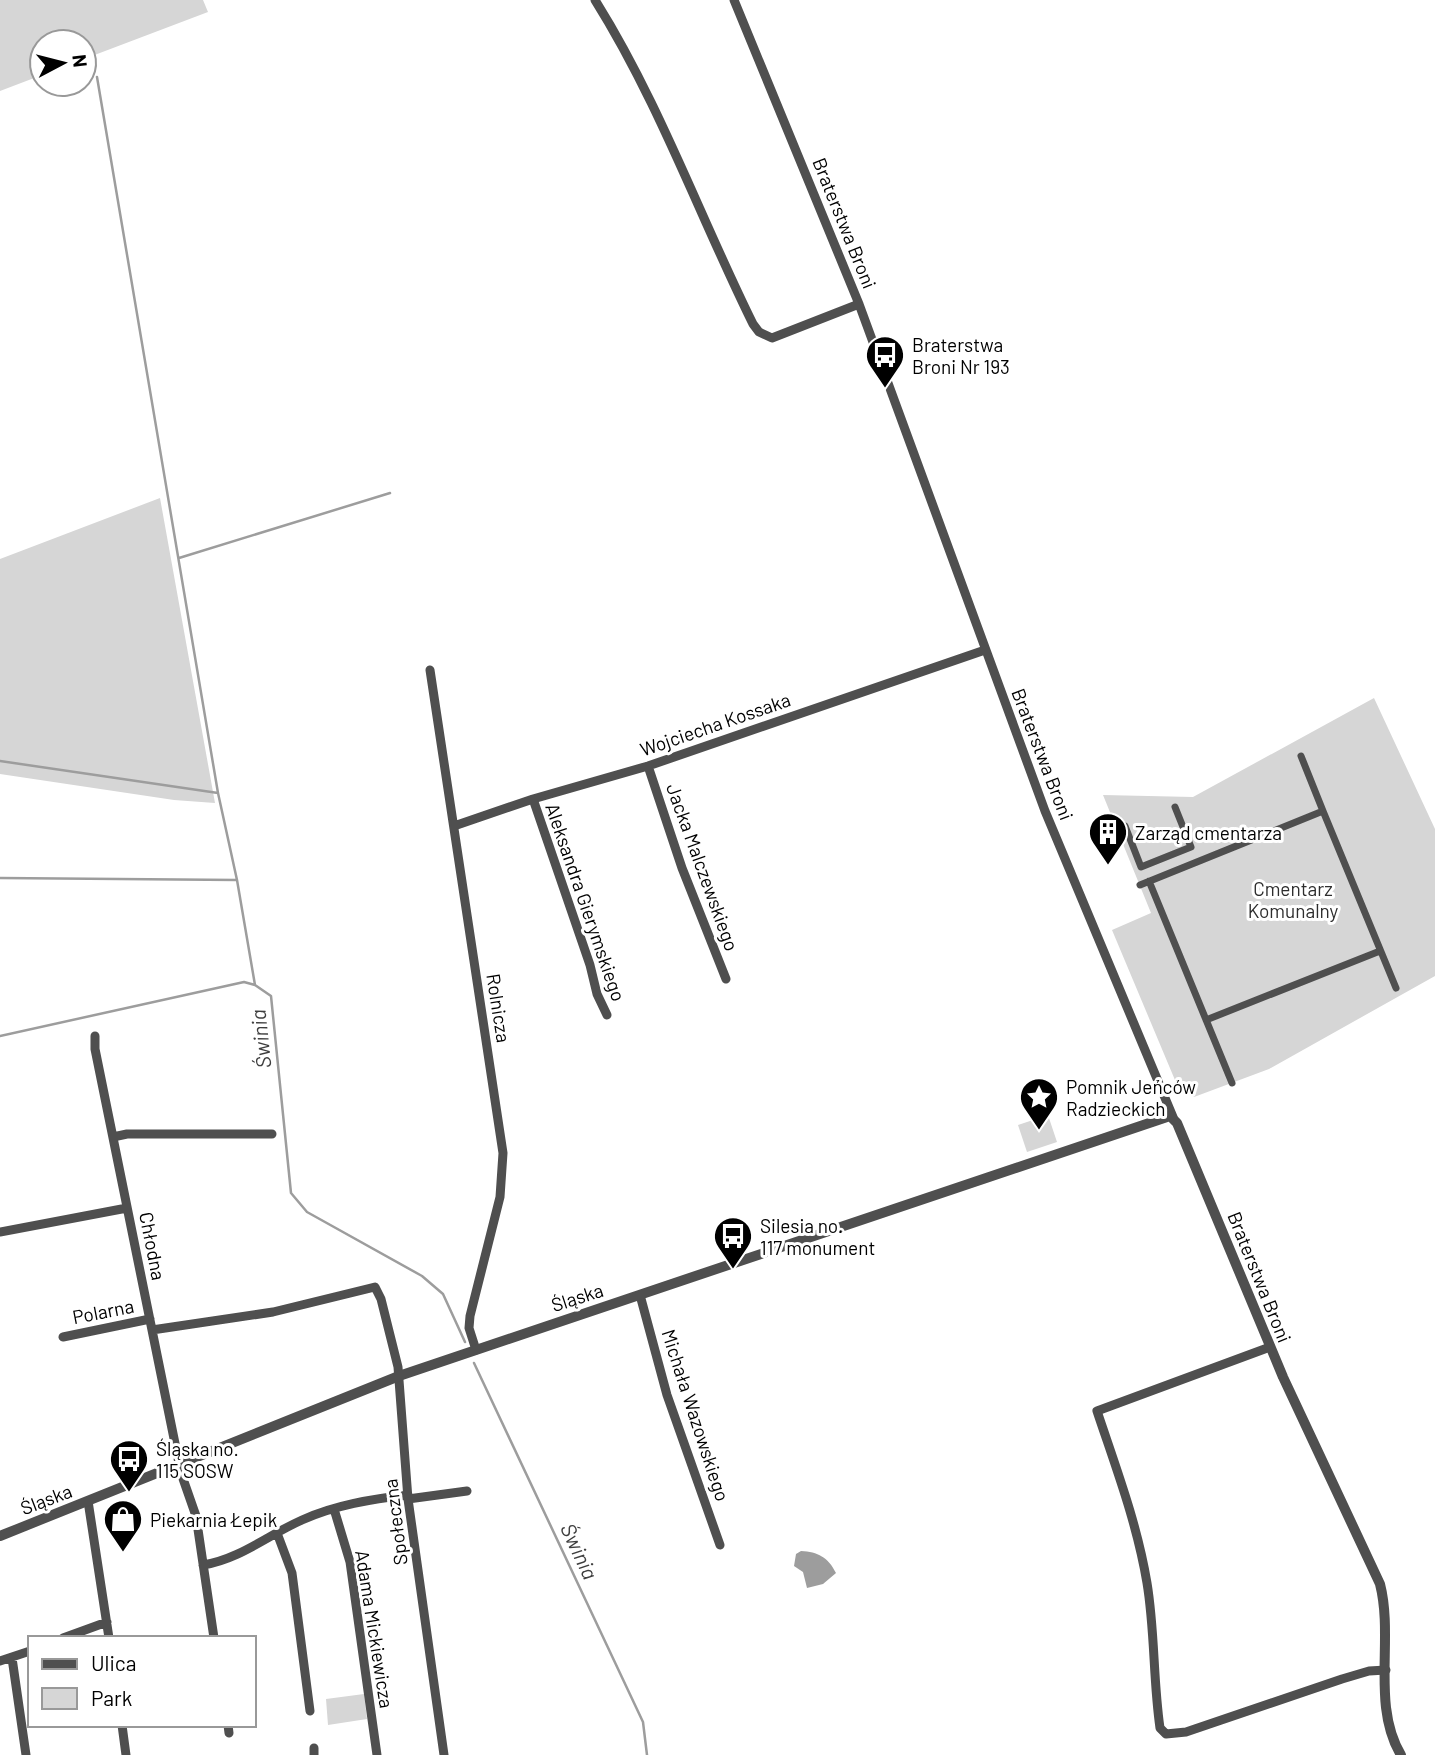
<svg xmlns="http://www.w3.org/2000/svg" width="1435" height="1755" viewBox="0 0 1435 1755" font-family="Barlow,sans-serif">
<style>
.green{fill:#d6d6d6}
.water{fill:#9d9d9d}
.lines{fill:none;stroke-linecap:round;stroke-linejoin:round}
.stream{stroke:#9d9d9d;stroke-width:2.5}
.pedestrian{stroke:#4f4f4f;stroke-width:7}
.minor{stroke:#4f4f4f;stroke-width:9}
.tertiary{stroke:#4f4f4f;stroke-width:10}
.labels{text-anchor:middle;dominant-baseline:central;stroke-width:6;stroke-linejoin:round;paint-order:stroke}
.street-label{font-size:19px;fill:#000;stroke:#fff}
.poi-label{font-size:19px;fill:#000;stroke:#fff;text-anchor:start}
.park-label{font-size:19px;fill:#2d2d2d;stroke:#fff}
.water-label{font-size:21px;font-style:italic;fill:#3e3e3e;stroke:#fff}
</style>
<rect width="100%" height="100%" fill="#fff"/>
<path class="green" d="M0,0H203L208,12L84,59V42H42V75L0,91Z
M160,498L215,803L174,800L0,774V559Z
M1374,698L1435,829V976L1269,1069L1194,1097L1180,1092L1112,930L1151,913L1103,795L1193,797Z
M1048,1115L1057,1142L1027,1152L1018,1125Z
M364,1694L367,1719L328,1725L326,1699Z"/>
<path class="water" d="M801,1551C818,1552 828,1557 836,1573L823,1584L807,1588L803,1572L794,1566L796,1554Z"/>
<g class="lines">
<path class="stream" d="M97,77L218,793
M179,558L390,493
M0,761L218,793L237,880L255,985L271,996L291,1193L307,1212L422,1276L443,1294L465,1342
M0,878L237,880
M0,1036L244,982L255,985
M474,1363L643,1722L647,1755"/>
<path class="pedestrian" d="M1323,811L1396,988
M1125,826L1141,867L1191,847L1175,807
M1149,881L1232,1083
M1140,885L1323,811L1301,756
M1206,1020L1380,951"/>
<path class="minor" d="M595,0C659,102 700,217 753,324L759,332L772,338L859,304
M734,0L859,304L1045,811L1173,1117
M430,670L503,1153L500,1197L470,1316L469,1328L476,1350
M648,766L682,868L726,979
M533,799L590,965L597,994L607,1015
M454,826L533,799L648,766L985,650
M95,1036V1049L181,1473L196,1516L214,1638
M113,1137L127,1134H272
M0,1232L127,1208
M640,1295L667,1395L720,1545
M152,1330L273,1312L375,1287L381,1299L398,1367L408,1499L444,1755
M63,1337L150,1319
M1270,1347L1097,1411C1116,1468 1137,1523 1147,1583C1155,1631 1153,1680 1160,1728L1166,1734L1186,1732L1342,1679L1369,1671L1386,1670
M408,1499L467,1491
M88,1501L109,1638
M334,1509L350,1562L377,1755
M277,1533L292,1573L310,1711
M203,1565C240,1559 268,1535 302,1520C335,1505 372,1499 408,1495
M63,1638L107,1622
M12,1658L26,1755
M0,1661L30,1651
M122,1725L126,1755
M228,1725L229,1733
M314,1755V1748"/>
<path class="tertiary" d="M0,1536L399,1376L1170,1116L1177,1123L1283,1377L1380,1584C1394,1639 1371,1705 1401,1755"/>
</g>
<defs>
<g id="bus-pin" transform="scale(2.0125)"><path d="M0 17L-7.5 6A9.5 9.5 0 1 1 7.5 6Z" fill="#000" stroke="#fff"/><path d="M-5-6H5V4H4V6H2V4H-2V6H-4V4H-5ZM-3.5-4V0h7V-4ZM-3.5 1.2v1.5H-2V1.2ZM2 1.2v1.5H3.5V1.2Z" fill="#fff"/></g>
<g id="building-pin" transform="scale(2.0125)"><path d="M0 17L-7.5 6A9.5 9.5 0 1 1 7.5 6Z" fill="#000" stroke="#fff"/><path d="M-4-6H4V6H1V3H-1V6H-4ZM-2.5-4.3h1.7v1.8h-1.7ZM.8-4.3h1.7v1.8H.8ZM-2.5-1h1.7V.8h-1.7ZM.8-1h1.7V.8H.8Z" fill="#fff"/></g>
<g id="sight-pin" transform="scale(2.0125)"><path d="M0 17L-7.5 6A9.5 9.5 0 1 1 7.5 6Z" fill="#000" stroke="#fff"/><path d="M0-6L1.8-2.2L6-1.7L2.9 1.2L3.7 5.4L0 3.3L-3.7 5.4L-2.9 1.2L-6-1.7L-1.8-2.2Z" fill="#fff"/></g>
<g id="shop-pin" transform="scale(2.0125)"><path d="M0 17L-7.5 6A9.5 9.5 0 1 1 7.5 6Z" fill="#000" stroke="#fff"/><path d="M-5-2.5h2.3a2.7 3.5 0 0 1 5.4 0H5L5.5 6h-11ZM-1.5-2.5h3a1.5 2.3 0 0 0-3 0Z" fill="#fff"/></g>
</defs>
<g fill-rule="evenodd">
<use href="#bus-pin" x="885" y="355"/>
<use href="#building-pin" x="1108" y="832"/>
<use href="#sight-pin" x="1039" y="1097"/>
<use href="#bus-pin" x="733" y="1236"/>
<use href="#bus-pin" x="129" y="1459"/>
<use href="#shop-pin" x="123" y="1519"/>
</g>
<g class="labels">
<g class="street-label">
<text transform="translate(845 223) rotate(68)">Braterstwa Broni</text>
<text transform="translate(715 724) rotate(-19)">Wojciecha Kossaka</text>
<text transform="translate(1043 754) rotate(69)">Braterstwa Broni</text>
<text transform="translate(703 867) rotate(70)">Jacka Malczewskiego</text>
<text transform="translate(586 902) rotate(71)">Aleksandra Gierymskiego</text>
<text transform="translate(499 1008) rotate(81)">Rolnicza</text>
<text transform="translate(153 1246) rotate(79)">Chłodna</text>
<text transform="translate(1260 1277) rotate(68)">Braterstwa Broni</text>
<text transform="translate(577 1297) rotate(-18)">Śląska</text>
<text transform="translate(103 1311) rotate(-11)">Polarna</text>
<text transform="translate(696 1415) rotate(72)">Michała Wazowskiego</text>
<text transform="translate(46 1499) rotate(-21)">Śląska</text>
<text transform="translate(395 1522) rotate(-97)">Społeczna</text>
<text transform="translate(375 1629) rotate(81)">Adama Mickiewicza</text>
</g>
<g class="poi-label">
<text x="912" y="344">Braterstwa<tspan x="912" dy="22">Broni Nr 193</tspan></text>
<text x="1135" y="832">Zarząd cmentarza</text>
<text x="1066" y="1086">Pomnik Jeńców<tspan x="1066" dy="22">Radzieckich</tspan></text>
<text x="760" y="1225">Silesia no.<tspan x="760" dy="22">117 monument</tspan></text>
<text x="156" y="1448">Śląska no.<tspan x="156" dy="22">115 SOSW</tspan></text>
<text x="150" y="1519">Piekarnia Łepik</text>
</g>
<g class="park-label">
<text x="1293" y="888">Cmentarz<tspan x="1293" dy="22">Komunalny</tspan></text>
</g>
<g class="water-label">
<text transform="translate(260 1039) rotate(-96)">Świnia</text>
<text transform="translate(580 1551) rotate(65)">Świnia</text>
</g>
</g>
<rect x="28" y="1636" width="228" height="91" fill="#ffffff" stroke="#999999" stroke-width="2"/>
<rect x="42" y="1659" width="35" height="10" fill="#4f4f4f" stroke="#999999" stroke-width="2"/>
<text x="91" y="1671" font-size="21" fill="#000000">Ulica</text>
<rect x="42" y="1688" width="35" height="21" fill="#d6d6d6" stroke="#999999" stroke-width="2"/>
<text x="91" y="1706" font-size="21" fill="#000000">Park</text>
<g transform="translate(63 63) rotate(83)"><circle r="33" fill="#ffffff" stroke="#999999" stroke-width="2"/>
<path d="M0-5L12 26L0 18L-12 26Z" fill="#000000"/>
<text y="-10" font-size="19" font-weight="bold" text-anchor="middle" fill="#000000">N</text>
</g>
</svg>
